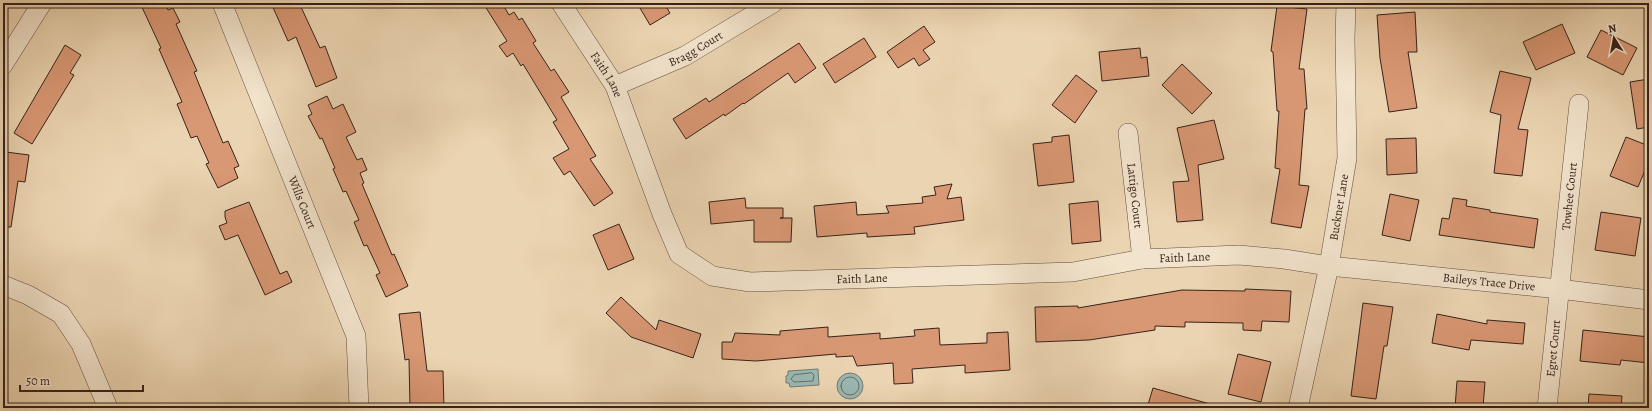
<svg xmlns="http://www.w3.org/2000/svg" width="1652" height="411" viewBox="0 0 1652 411" font-family="Alegreya,serif">
<style>
.water{fill:#99b7b1;stroke:#727b75}
.lines{fill:none;stroke-linecap:round;stroke-linejoin:round}
.shore{stroke:#686c66;stroke-width:1}
.building{fill:#d99874;stroke:#37221b}
.street-casing{stroke:#644e40;stroke-width:20}
.street{stroke:#f2e3cc;stroke-width:19}
.labels{text-anchor:middle;dominant-baseline:central;stroke-width:4;stroke-linejoin:round;paint-order:stroke}
.street-label{font-size:12px;fill:#37221b;stroke:#f2e3cc}
</style>
<rect width="100%" height="100%" fill="#ebd4b1"/>
<filter id="stains"><feTurbulence type="fractalNoise" baseFrequency=".005" numOctaves="4"/><feColorMatrix values="0 0 0 0 .2 0 0 0 0 .09 0 0 0 0 .02 0 0 0 .5 -.17"/></filter>
<radialGradient id="worn" r=".72"><stop offset=".6" stop-color="#630" stop-opacity="0"/><stop offset="1" stop-color="#630" stop-opacity=".3"/></radialGradient>
<path class="water" d="M818,369L819,385L790,387L789,383H786V376L788,375V371Z
M837 386a13 13 0 1 1 26 0a13 13 0 1 1-26 0Z"/>
<g class="lines">
<path class="shore" d="M812,373L814,375L813,381L794,382L791,379L794,375Z
M841 386a9 9 0 1 1 18 0a9 9 0 1 1-18 0Z"/>
</g>
<path class="building" d="M140,3H164L168,10L173,8L180,22L176,24L197,71L194,72L223,143L228,141L239,166L234,168L238,178L218,188L206,164L209,163L197,136L191,138L177,104L182,102L159,49L161,48Z
M271,3H297L299,7H301L320,48L325,46L337,78L316,87L296,37L288,41Z
M483,3H502L509,15L514,12L519,20L522,18L536,41L533,43L551,71L554,69L569,92L561,97L596,156L590,159L613,193L594,206L570,171L564,175L553,158L569,149L553,122L557,120L523,64L521,66L513,53L507,57L499,46L507,41Z
M637,3H664L670,13L650,25Z
M1277,6L1307,9L1299,69H1304L1307,109H1305L1299,185L1309,186L1301,228L1271,223L1280,169L1275,168L1279,111H1277L1273,52L1271,51Z
M1415,12L1417,52H1408L1417,108L1389,112L1380,58L1377,15Z
M1562,24L1575,53L1536,70L1523,42Z
M924,26L935,42L923,50L930,59L919,66L914,58L898,68L887,52Z
M1601,30L1637,48L1623,75L1587,57Z
M864,38L876,57L835,83L823,64Z
M799,43L816,68L795,83L788,73L744,104L743,103L725,116L724,114L686,139L673,119L706,98L709,102Z
M65,45L81,55L70,73L74,75L32,144L14,133Z
M1140,48L1141,58L1147,57L1149,76L1102,81L1099,52Z
M1182,64L1212,93L1192,114L1162,85Z
M1500,71L1531,78L1518,129L1528,130L1522,176L1494,173L1501,115L1490,112Z
M1076,75L1097,91L1075,123L1052,105Z
M1649,79V127L1637,129L1630,82Z
M327,96L333,109L343,104L356,132L346,137L357,160L362,158L367,170L360,173L364,183L362,184L392,255L394,254L408,286L386,297L376,275L380,273L367,245L364,246L354,222L359,220L346,191L343,192L333,169L335,168L322,138L320,139L308,116L312,114L308,105Z
M1214,120L1224,159L1198,165L1203,220L1177,222L1173,182L1189,181L1177,128Z
M1069,135L1074,182L1038,186L1033,144L1052,142V137Z
M1626,137L1649,146V161L1638,187L1610,176Z
M1416,138L1417,173L1387,175L1386,139Z
M6,152L29,155L25,182L18,181L11,227H3V169Z
M952,184L947,199L961,197L964,220L914,227L915,234L867,237V233L817,237L814,206L856,202L857,215L889,213L886,206L923,203L922,197L936,195L934,187Z
M1390,194L1419,200L1410,241L1382,235Z
M745,198L746,208H783V218H780H792L791,242H754V220L711,224L709,202Z
M1453,198L1467,200L1466,206L1490,210V212L1538,219L1534,248L1439,235L1442,218L1449,219Z
M1098,201L1101,241L1072,244L1069,204Z
M249,202L280,274L287,271L292,282L265,295L238,235L225,240L219,226L227,223L225,217V211Z
M1601,212L1641,218L1635,256L1595,250Z
M619,224L634,259L608,270L593,235Z
M1245,289L1291,291L1289,322L1262,321L1261,331L1243,330V323L1185,322V327L1155,326V330L1089,340L1036,342L1035,307L1078,306V308L1182,290L1245,291Z
M621,297L656,330L659,320L701,334L693,358L631,337L606,313Z
M1363,303L1393,307L1387,346H1384L1376,399L1351,396Z
M420,312L427,371H443L444,408H410L409,359L405,360L399,314Z
M1437,314L1487,324V320L1525,323L1523,344L1471,340L1469,350L1432,343Z
M828,327V337L880,333V339L915,336L914,330L939,328L940,345L987,343V333L1008,332L1010,370L965,373V365L912,369L913,383L894,384L893,363L857,366L853,356L836,357V354L756,361L722,359V342H732L735,333L780,335V331Z
M1583,330L1649,337V363L1621,360L1620,365L1580,361Z
M1238,354L1271,362L1261,402L1228,394Z
M1457,381L1485,382L1483,408H1455Z
M1153,388L1210,404V408H1147Z
M1589,394L1622,396L1621,408H1588Z"/>
<g class="lines">
<g class="street-casing">
<g id="street">
<path id="s1" d="M222,3L356,336L359,408"/>
<path id="s2" d="M561,3L615,86L662,214L679,254L712,276L750,282L1073,272L1142,259L1239,255L1284,259L1329,266L1559,289L1649,300"/>
<path d="M3,65L42,3"/>
<path id="s3" d="M615,86L685,56L773,3"/>
<path id="s4" d="M1128,133L1142,259"/>
<path d="M3,285L28,295L61,314L81,344L108,408"/>
<path id="s5" d="M1298,408L1329,266L1347,158L1345,39L1346,3"/>
<path id="s6" d="M1547,408L1579,104"/>
</g>
</g>
<use href="#street" class="street"/>
</g>
<g class="labels">
<g class="street-label">
<text stroke="none"><textPath href="#s3" startOffset="89">Bragg Court</textPath></text>
<text stroke="none"><textPath href="#s2" startOffset="85">Faith Lane</textPath></text>
<text stroke="none"><textPath href="#s4" startOffset="63">Lattigo Court</textPath></text>
<text stroke="none"><textPath href="#s6" startOffset="213">Towhee Court</textPath></text>
<text stroke="none"><textPath href="#s1" startOffset="215">Wills Court</textPath></text>
<text stroke="none"><textPath href="#s5" startOffset="205">Buckner Lane</textPath></text>
<text stroke="none"><textPath href="#s2" startOffset="793">Faith Lane</textPath></text>
<text stroke="none"><textPath href="#s2" startOffset="469">Faith Lane</textPath></text>
<text stroke="none"><textPath href="#s2" startOffset="1099">Baileys Trace Drive</textPath></text>
<text stroke="none"><textPath href="#s6" startOffset="60">Egret Court</textPath></text>
</g>
</g>
<rect width="1652" height="411" fill="none" stroke="#ebd4b1" stroke-width="16"/>
<rect x="4" y="4" width="1644" height="403" fill="none" stroke="#37221b" stroke-width="2"/>
<rect x="8" y="8" width="1636" height="395" fill="none" stroke="#37221b"/>
<g transform="translate(1614 38) rotate(349)" stroke="#f2e3cc" stroke-width="3" paint-order="stroke">
<path d="M0-3L7 15L0 10L-7 15Z" fill="#37221b"/>
<text y="-6" font-size="11" font-weight="bold" text-anchor="middle" fill="#37221b">N</text>
</g>
<path d="M20 385v6h123v-6" fill="none" stroke="#37221b" stroke-width="2"/>
<text x="26" y="385" font-size="12" fill="#37221b" stroke="#f2e3cc" stroke-width="3" paint-order="stroke">50 m</text>
<rect width="100%" height="100%" filter="url(#stains)"/>
<rect width="100%" height="100%" fill="url(#worn)"/>
</svg>
